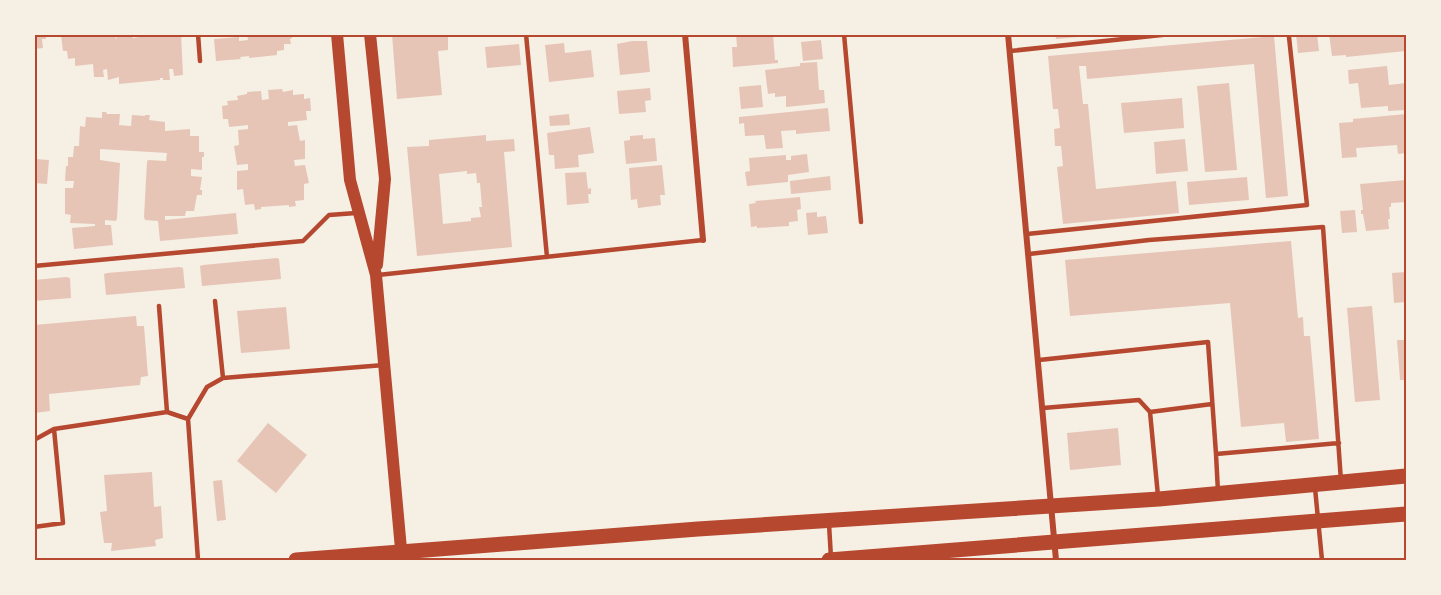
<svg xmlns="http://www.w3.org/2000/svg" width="1441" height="595" viewBox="0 0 1441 595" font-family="'Varela Round',sans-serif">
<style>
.building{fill:#e6c5b7;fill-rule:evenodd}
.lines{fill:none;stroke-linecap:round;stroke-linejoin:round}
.service{stroke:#b5482f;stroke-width:4.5}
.minor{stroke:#b5482f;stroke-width:6}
.secondary{stroke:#b5482f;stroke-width:12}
.primary{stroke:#b5482f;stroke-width:15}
.neatline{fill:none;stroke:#b5482f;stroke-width:2}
</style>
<rect width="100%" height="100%" fill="#f6efe4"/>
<path class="building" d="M34,34H46V39H42L43,48L34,49Z
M61,34L115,35L116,40L117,34H132L133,38L157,34H181L183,75L174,76L173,69H169L170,80H163V78H160V80L119,84V77L108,80L107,69L103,70L104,77H94L93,64L75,66V58L68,59L67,51H63Z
M247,34H292V38L290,39L291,44H284V50L277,51V55L249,58V56L240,57L241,59L216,61L214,39L239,37V41L248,40Z
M392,34H448V50L438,51L442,95L397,99Z
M736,34H773L775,60H778V63L733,67L732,47H737Z
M1055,34H1089V36L1056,39Z
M1296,34H1317L1319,51L1298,53Z
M1329,34H1406V51L1346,57V55L1332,56Z
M1274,36L1288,196L1266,198L1254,64L1087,79L1086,66H1079L1083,104H1088L1096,189L1176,181L1179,213L1063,224L1057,167L1063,166L1061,146H1055L1054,129L1060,128L1058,109H1053L1048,56Z
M821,40L823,59L803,61L801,42Z
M632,41H647L650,72L620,75L617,44Z
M564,43L565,53L591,50L594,77L549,82L545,45Z
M519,44L521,65L487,68L485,47Z
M817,62L819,90H824L825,103L786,107V96L775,97V93L768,94L765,70L800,66V63Z
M1387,66L1389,85L1406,83V110L1388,111V106L1361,108L1358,83L1349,84L1348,70Z
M1229,83L1237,170L1205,172L1197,86Z
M761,85L763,107L741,109L739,87Z
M650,88L651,100L645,101L646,112L619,114L617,91Z
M282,89L283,92L293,90V95L304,94V99L310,98L311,111H306L307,120L288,122V126L297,125L300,141L305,140V159L294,160L295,166L305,165L309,183L304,184V200L295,201L296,206L289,207V205L261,207V209L255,210L254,204L245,205L243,189L237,190V171L248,170V164L237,165L234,146L239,145L238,130L248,129V125L229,127L228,119H223L222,106L228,105L227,101L238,100L237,96L247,94V92L261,91L262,100L269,99L268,90Z
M1182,98L1184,128L1124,133L1121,103Z
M828,108L830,131L796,134V130L781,131L783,148L766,149L764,135L745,136L744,123L739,124V117Z
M102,112H106L107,114H120L119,125L131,126L132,115L145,116V115H150L149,120L165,122V131L190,129V136H199V152H204V157H202V170L191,169V176L202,177L200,190H202V195H197L194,211H186L185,216H165V220L236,213L238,234L160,241L158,221L145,220L144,217L147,162L148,160L166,161L167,153L100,149V160L120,163L117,218L116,221L105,220V225H111L113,245L74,249L72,228L95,226V224L70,223L71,215L65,214V188H73L74,181H65L66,166H68V157H73L74,146H79L80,126L85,127L86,117L102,118Z
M569,114L570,125L550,126L549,116Z
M1406,114V153L1398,154L1397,145L1356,148L1357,157L1342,158L1339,123L1353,122V119Z
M590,127L594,153L578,155L579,167L555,169L554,155H549L547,133Z
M486,135V141L514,139L515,151L504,152L512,247L417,256L407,147L429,146V140ZM467,171V174L476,173L477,183H480L482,207H479L481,217L471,218V221L443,224L439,174Z
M643,135V139L655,138L657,161L626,164L624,141L630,140V136Z
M1185,139L1188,171L1156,174L1154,142Z
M807,154L809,172L788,175V182L747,186L745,172L750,171L749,158L786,155V160H791V156Z
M35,159L49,160L47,184L34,183Z
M662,165L665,195H660L661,205L638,208L637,199L631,200L629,168Z
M586,172L588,189L591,188V194H588L589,203L567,205L565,173Z
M830,176L831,190L791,194L790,181Z
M1247,177L1249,200L1189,205L1187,182Z
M1406,180V202L1391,203V207H1389L1390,219H1388L1389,229L1366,231L1363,214H1361V210H1363L1360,184Z
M800,197L801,209L797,210L798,221L789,222V226L757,228V226L751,227L749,204L756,203L755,201Z
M1355,210L1357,232L1342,233L1340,211Z
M817,212V217L826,216L828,233L808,235L806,213Z
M1291,241L1298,318L1303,317L1304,336H1310L1319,439L1286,442L1284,423L1241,427L1230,303L1070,316L1065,260Z
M277,258L279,259L281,279L202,286L200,266L203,265Z
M180,267L183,268L185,288L106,295L104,274L107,273Z
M1406,272V302L1394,303L1392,273Z
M66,277L70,278L71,298L34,301V280Z
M1372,306L1380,400L1355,402L1347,308Z
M286,307L290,349L241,353L237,311Z
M136,316L137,326H144L148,376L141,377L140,385L49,394L50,411L34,413V325Z
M1397,340H1406V380H1400Z
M268,423L307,455L276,493L237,461Z
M1118,428L1121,465L1070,470L1067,433Z
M152,472L154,507L161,506L163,538L155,540L156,546L111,551L112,543H104L100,512L107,511L104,475Z
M222,480L226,520L217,521L213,481Z"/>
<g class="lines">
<path class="service" d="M198,34L200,61
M526,34L547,257
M844,34L861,222
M1010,51L1171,34
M1027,234L1307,205L1289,37
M1029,254L1149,240L1323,227L1341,481
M34,266L303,241L329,215L356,213
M378,275L703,240
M159,306L167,412
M1039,360L1208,342L1216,454L1339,443
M223,378L384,365
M1043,408L1139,400L1150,412
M188,419L207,387L223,378L215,301
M34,440L54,429
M1216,454L1218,492
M1315,488L1322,560
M1158,496L1150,412L1212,404
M829,524L831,558
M34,527L63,523L54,429L167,412L188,419L198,560"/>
<path class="minor" d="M685,34L703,240
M1008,34L1056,560"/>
<path class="secondary" d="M337,34L350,180L376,275L402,560
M370,34L385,179L377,265"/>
<path class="primary" d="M296,560L698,529L1159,499L1406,476
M829,560L1406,514"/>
</g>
<rect width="1441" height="595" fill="none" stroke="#f6efe4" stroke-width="72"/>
<rect x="36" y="36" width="1369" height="523" class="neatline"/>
</svg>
